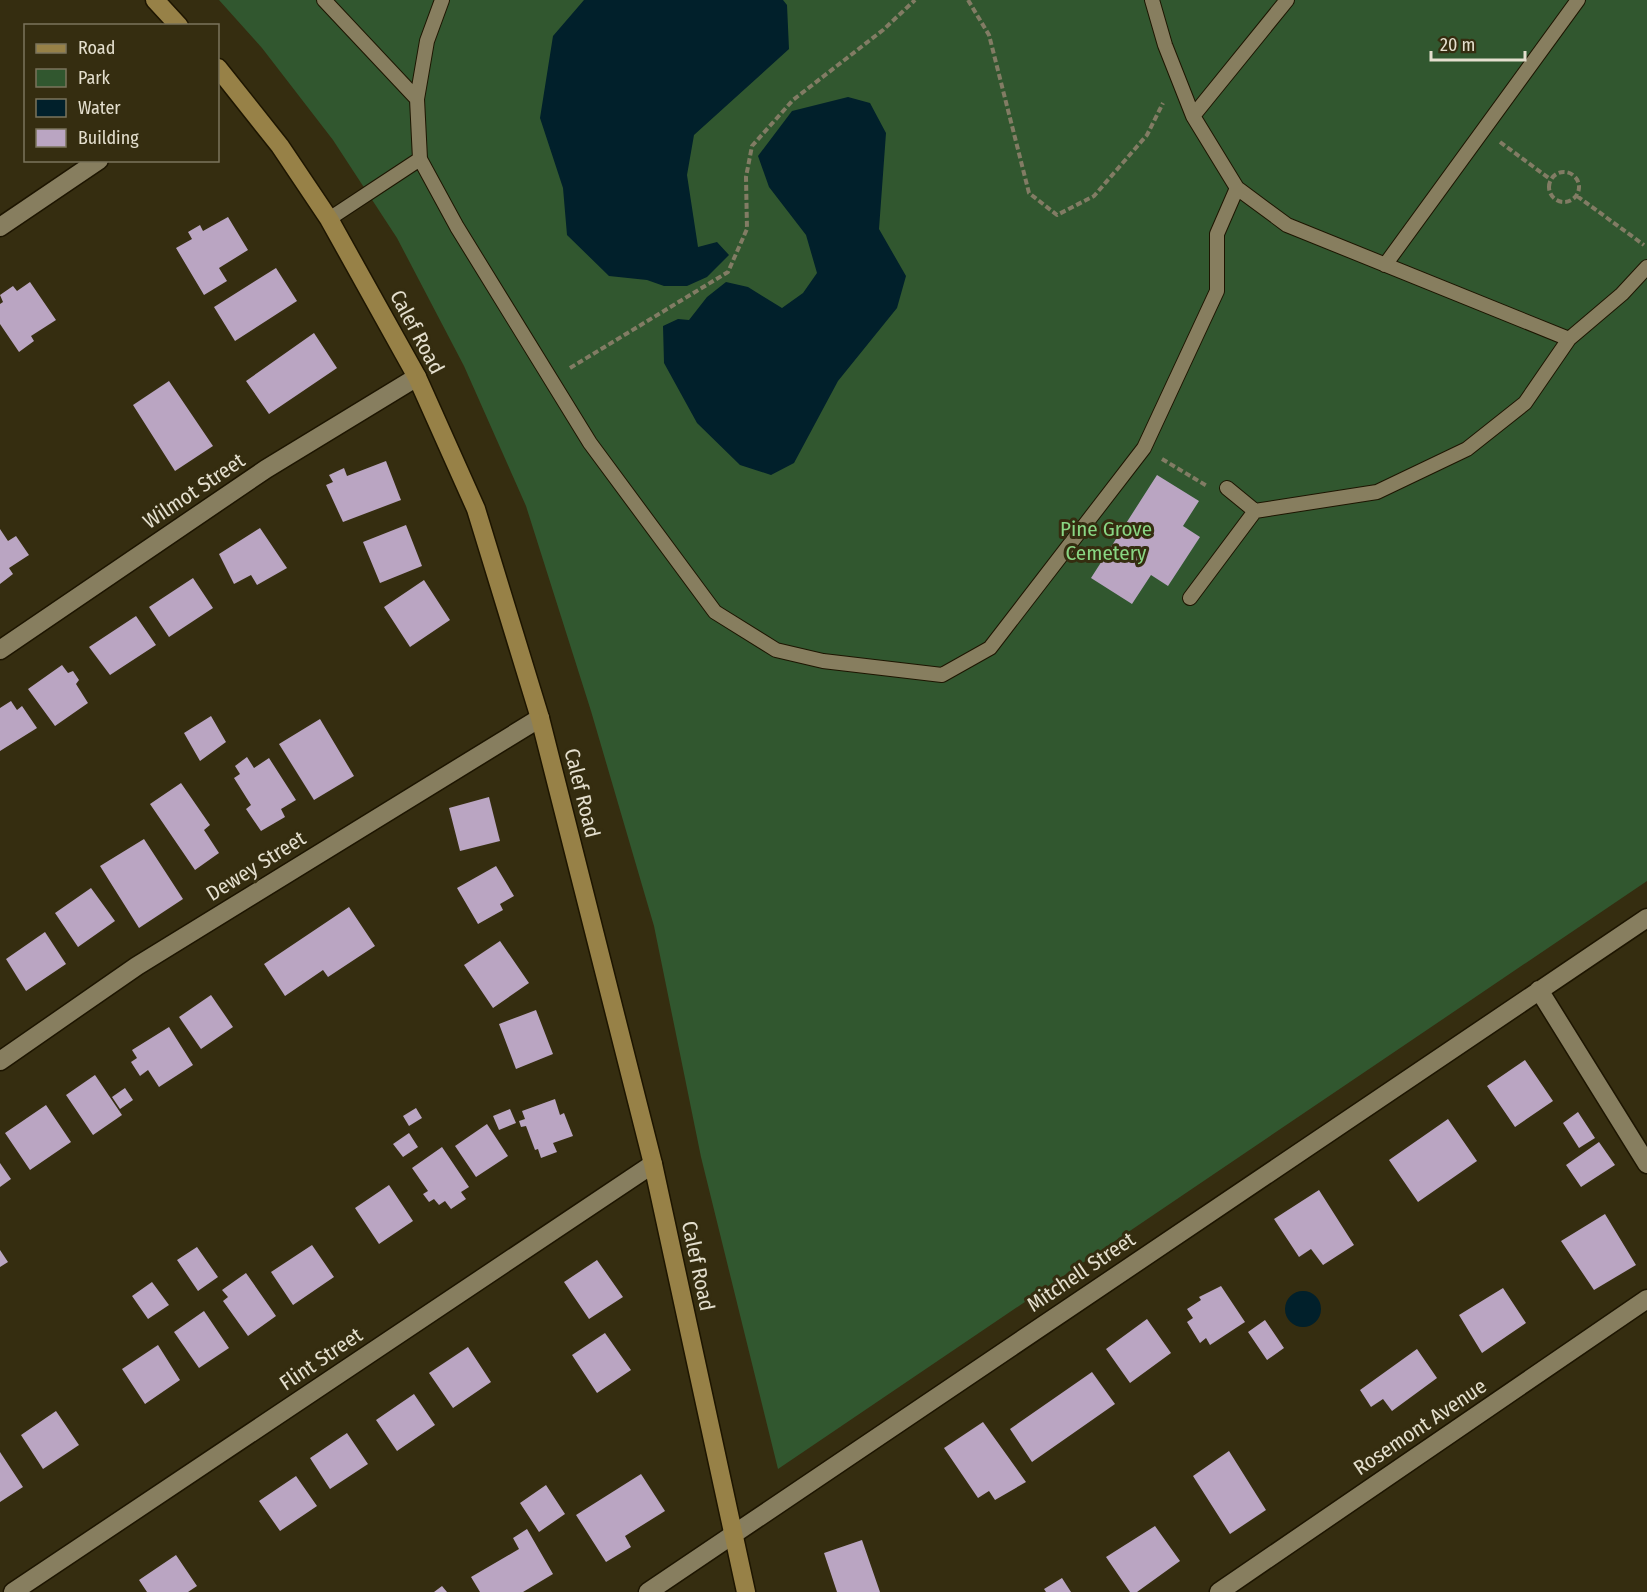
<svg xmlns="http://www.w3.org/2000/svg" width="1647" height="1592" viewBox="0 0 1647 1592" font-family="'Fira Sans Condensed',sans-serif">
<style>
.green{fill:#31572f}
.water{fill:#01202b}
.building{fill:#baa5c2}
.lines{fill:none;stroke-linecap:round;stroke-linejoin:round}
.service-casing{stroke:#1d1500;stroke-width:16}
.minor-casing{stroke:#1d1500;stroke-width:21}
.secondary-casing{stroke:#1d1500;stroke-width:21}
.path{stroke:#827c64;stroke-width:4;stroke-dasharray:6 3;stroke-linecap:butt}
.service{stroke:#877e5f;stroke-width:14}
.minor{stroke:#877e5f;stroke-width:18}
.secondary{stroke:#978147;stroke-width:18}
.labels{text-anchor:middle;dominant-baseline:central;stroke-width:6;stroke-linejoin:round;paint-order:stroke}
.street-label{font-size:21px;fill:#e4dfce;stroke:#352d10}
.park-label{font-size:21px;fill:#89d683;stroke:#352d10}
</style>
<rect width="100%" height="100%" fill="#352d10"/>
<path class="green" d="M219,0H1647V881L778,1469L701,1157L654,926L591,711L526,506L464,366L397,238L333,140L262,48Z"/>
<path class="water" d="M584,0H783L787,5L789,49L694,135L687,175L698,247L717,242L729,255L707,277L687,286H664L647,280L609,276L567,235L563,188L540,118L553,36Z
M848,97L870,103L886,133L879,229L906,276L897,308L838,381L794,463L771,475L740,465L697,423L664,363L663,326L678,319L689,320L707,297L726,282L748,287L782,308L803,293L817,273L806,235L769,187L758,156L792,111Z
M1285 1309a18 18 0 1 1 36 0a18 18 0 1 1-36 0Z"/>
<path class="building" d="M228,217L248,250L219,268L227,281L204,295L176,248L192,239L188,232L200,225L203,231Z
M276,268L297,301L235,341L214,307Z
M30,282L56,320L31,336L34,341L19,352L0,324V304L3,302L0,295L13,286L17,291Z
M314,333L337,368L269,414L246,381Z
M169,381L213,446L175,471L133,405Z
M386,461L401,500L343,522L326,485L333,482L329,475L344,468L347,476Z
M1157,475L1199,501L1183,526L1200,537L1168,586L1151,575L1132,604L1091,578Z
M406,525L422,566L380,583L363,542Z
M260,528L287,568L257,585L251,575L234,584L219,554Z
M0,529L8,541L16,536L29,555L9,568L13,574L0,584Z
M193,578L213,608L169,637L149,607Z
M424,580L450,620L410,647L384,607Z
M136,616L156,645L110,675L89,647Z
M62,665L68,673L73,671L79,680L76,684L88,703L55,726L28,689Z
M11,701L17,710L22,706L37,728L0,751V708Z
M211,716L226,742L200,761L184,733Z
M320,719L354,776L314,800L279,744Z
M247,757L254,768L269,758L296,800L281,809L285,817L261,831L246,809L251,805L234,778L240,774L235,766Z
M181,783L210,825L204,830L219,853L195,870L150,804Z
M489,797L500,841L460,851L449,808Z
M144,839L183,899L139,928L100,866Z
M496,866L514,896L500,904L503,910L478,924L457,888Z
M91,888L115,921L78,947L55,913Z
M349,907L375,946L328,977L323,970L285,996L264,964Z
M45,932L66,964L26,991L6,959Z
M500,941L529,983L493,1008L464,965Z
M211,995L233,1027L201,1049L179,1017Z
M536,1010L553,1054L516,1069L499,1024Z
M169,1027L193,1065L159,1087L148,1070L140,1076L131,1062L137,1058L132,1050Z
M1525,1060L1553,1101L1515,1127L1487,1086Z
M95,1075L122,1115L93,1135L66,1095Z
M125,1088L133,1100L120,1109L112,1097Z
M555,1099L560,1115L564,1113L573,1136L553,1143L557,1152L541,1158L538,1149L535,1150L526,1126L521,1127L519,1121L525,1119L522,1111Z
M46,1105L71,1142L30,1170L5,1133Z
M416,1108L422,1118L409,1126L403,1116Z
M510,1109L516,1123L499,1130L493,1116Z
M1578,1112L1595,1138L1579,1148L1563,1123Z
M1448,1119L1477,1161L1418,1202L1389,1160Z
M487,1124L508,1156L476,1177L455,1146Z
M409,1133L418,1147L403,1157L393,1144Z
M1599,1142L1615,1165L1581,1187L1566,1165Z
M442,1147L469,1187L461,1192L466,1199L451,1209L445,1201L439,1205L434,1199L429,1202L423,1194L428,1191L412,1168Z
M0,1163L11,1179L0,1187Z
M389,1185L413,1221L379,1244L355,1208Z
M1319,1190L1354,1245L1323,1265L1311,1249L1299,1257L1274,1219Z
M1605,1214L1636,1265L1594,1290L1561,1241Z
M312,1245L334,1277L293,1305L271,1272Z
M197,1247L218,1277L198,1291L177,1260Z
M0,1250L8,1262L0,1267Z
M597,1260L623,1297L589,1319L564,1282Z
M246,1273L276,1316L248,1336L223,1301L228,1297L222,1290Z
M152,1282L169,1305L148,1319L132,1296Z
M1221,1286L1245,1322L1210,1345L1206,1338L1200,1343L1187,1322L1193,1318L1187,1309L1201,1300L1199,1297Z
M1503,1288L1526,1323L1482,1353L1459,1315Z
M204,1311L229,1348L199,1368L174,1332Z
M1147,1319L1171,1353L1130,1383L1106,1349Z
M1265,1320L1284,1348L1267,1360L1248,1332Z
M605,1333L631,1370L597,1393L572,1355Z
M158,1345L180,1380L145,1404L122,1369Z
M468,1347L491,1382L453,1408L429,1373Z
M1417,1349L1437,1378L1392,1411L1383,1399L1371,1407L1360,1390Z
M1092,1372L1115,1404L1032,1462L1010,1429Z
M414,1394L435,1425L397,1451L376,1420Z
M56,1411L79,1445L43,1469L21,1435Z
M983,1422L1026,1482L995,1500L989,1491L978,1498L944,1448Z
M347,1433L368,1464L330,1489L310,1458Z
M1229,1451L1266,1510L1230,1534L1193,1476Z
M0,1452L23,1487L0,1502Z
M641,1474L665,1511L625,1536L631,1547L606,1562L576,1515Z
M296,1476L317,1506L280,1531L259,1501Z
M546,1485L565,1514L539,1532L520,1503Z
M1155,1526L1180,1561L1137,1592H1130L1106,1557Z
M527,1529L553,1574L523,1592H480L471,1577L519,1549L513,1538Z
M862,1540L880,1592H837L824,1553Z
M176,1555L197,1586L188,1592H147L139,1580Z
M1062,1578L1071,1592H1046L1044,1589Z
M442,1586L447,1592H434Z"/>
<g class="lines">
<g class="service-casing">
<path id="service" d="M324,0L417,99
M442,0L427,41L417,99L420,159L457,227L590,443L715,612L776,650L823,661L942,675L990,648L1144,448L1217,291V234L1237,188
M1152,0L1165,45L1193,116L1237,188L1287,225L1569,339
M1193,116L1287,0
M329,219L420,159
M1385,265L1578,0
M1227,488L1255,511
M1190,598L1255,511L1377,492L1467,449L1525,403L1569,339L1622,294L1647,267"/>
</g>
<g class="minor-casing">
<path id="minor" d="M0,227L99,160
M0,650L266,469L417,377
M1539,990L1647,1164
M0,1061L137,966L540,718
M13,1592L653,1164
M648,1592L1647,918
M1219,1592L1647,1299"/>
</g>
<g class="secondary-casing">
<path id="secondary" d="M155,0L179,26
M218,68L280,146L329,219L417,377L476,509L540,718L653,1164L746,1592"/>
</g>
<path class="path" d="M968,0L989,35L1029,193L1057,215L1094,196L1147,135L1163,103
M1500,142L1550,179
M1549 187a15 15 0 1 1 30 0a15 15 0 1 1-30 0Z
M1577,196L1644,245
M570,368L728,272L747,229L746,177L752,146L793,100L883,30L915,0
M1162,459L1207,486"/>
<use href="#service" class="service"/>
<use href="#minor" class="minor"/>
<use href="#secondary" class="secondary"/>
</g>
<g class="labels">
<g class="street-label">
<text transform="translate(417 332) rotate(62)">Calef Road</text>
<text transform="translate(194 491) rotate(-34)">Wilmot Street</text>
<text transform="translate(582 793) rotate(76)">Calef Road</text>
<text transform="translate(256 866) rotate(-32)">Dewey Street</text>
<text transform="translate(698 1266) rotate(78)">Calef Road</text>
<text transform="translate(1081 1272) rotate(-34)">Mitchell Street</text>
<text transform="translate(321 1359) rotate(-34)">Flint Street</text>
<text transform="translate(1420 1427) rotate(-34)">Rosemont Avenue</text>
</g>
<g class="park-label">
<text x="1106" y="529">Pine Grove<tspan x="1106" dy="24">Cemetery</tspan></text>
</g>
</g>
<rect x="24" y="24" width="195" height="138" fill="#352d10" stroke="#7b745c" stroke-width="1.5"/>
<rect x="36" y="44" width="30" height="9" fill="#978147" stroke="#7b745c" stroke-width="1.5"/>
<text x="78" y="54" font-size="18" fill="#e4dfce">Road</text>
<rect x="36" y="69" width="30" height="18" fill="#31572f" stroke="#7b745c" stroke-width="1.5"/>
<text x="78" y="84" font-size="18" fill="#e4dfce">Park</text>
<rect x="36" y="99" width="30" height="18" fill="#01202b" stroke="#7b745c" stroke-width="1.5"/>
<text x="78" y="114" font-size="18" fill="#e4dfce">Water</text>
<rect x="36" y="129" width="30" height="18" fill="#baa5c2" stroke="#7b745c" stroke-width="1.5"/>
<text x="78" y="144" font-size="18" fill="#e4dfce">Building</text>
<path d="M1431 51v9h94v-9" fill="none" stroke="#e4dfce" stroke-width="3"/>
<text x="1440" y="51" font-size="18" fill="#e4dfce" stroke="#352d10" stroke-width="4.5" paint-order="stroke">20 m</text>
</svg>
